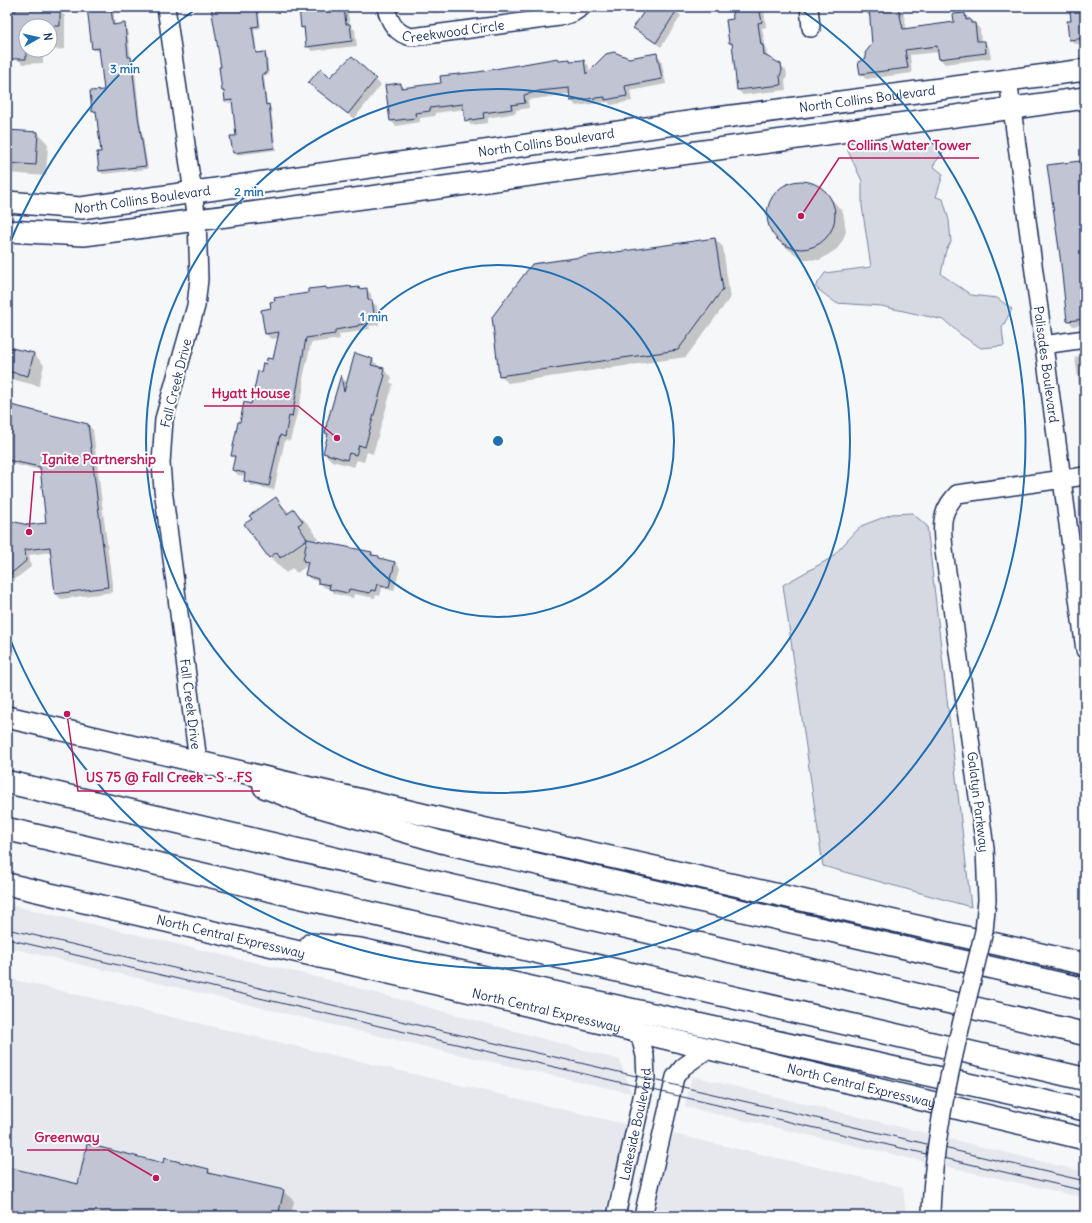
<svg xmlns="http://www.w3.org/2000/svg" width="1092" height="1223" viewBox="0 0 1092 1223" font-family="Delius,sans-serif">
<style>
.built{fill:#e6e8ee}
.green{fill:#d6d9e2;stroke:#7884a0}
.shadow{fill:#0003}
.building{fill:#c0c4d3;stroke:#1b2f5e}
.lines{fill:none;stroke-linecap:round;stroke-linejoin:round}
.minor-casing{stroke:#1b2f5e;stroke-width:20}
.major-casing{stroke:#1b2f5e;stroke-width:24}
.highway-casing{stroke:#1b2f5e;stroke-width:25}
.minor{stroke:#fff;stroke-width:17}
.major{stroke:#fff;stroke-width:21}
.highway{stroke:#fff;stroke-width:22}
.tram{stroke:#1b2f5e;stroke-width:1}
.minor-bridge-casing{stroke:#1b2f5e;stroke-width:20;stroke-linecap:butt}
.minor-bridge{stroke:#fff;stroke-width:17}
.ring{fill:none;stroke:#1f6fb2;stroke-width:2}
.labels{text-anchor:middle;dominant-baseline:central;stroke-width:4;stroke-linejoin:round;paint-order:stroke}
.street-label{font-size:13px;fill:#1b2f5e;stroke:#fff}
.centre{fill:#1f6fb2;stroke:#fff;stroke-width:2}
.ring-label{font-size:12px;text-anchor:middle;font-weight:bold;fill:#1f6fb2;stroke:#fff;stroke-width:4;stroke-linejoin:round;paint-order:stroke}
.leader{fill:none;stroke:#c2185b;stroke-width:1.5}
.callout-dot{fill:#c2185b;stroke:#fff;stroke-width:1.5}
.callout-label{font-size:14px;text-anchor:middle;font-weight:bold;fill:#c2185b;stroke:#fff;stroke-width:4;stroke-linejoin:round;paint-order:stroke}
</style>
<rect width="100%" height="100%" fill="#f6f7f9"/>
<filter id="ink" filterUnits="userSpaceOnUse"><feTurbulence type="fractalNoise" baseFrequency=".025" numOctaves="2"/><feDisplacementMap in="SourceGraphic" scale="8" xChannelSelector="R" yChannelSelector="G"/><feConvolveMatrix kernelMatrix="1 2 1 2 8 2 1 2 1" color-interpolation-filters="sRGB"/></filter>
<g filter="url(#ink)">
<path class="built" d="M7,904L329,980L620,1060L631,1093L447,1052L7,947Z
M7,978L629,1125L604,1216H7Z
M692,1076L1085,1172V1198L685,1107Z
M673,1134L903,1187L906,1216H652Z"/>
<path class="green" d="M950,142L933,166L943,174L936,197L943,199L949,220L951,242L946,250L941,274L971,295L997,298L1012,309L1002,328L1004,346L981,348L961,335L944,320L881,306L836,303L815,287L825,273L871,267L862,206V181L847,149Z
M912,513L927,526L971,907L823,866L783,585L831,558L861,526L892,514Z"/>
<path class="shadow" d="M88,7H113L115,26L124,25L127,28L131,58L134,61L140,120L148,169L103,174L100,171L102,152L97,114L93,111L105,90L100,51H96L93,48Z
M212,7H258L261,28L254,29L257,54L264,53L267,56L269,75L264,76L267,105L271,108L276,150L236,155L234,153L237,136L233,102L229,103L226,101V94L223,91L222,68Z
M300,7H347L350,25L355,30L357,46L312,51L307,46L305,31L302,27Z
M428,7H458L459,10L433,13Z
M648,7H671L681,16L661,47L634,28Z
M732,7H768L769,10H764L766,27L762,28L768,59L780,65L786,70L787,75L785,82L786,90L743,95L738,90L733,46L730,43L734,20Z
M864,7H902L907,30L955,23L965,14L980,29L981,42H984L989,47L991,58L945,64L940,59L939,52L910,55L912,73L866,79L861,74L860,63L867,58L873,44L870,17L865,12Z
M1073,7H1085V47L1081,44H1075L1070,39Z
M17,10L59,11L65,16V49L50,50V26H26V50H43V63L23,64L7,51V11L17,12Z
M656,54L661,59L666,84L630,91L632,101L611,105L608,102L576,106L571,100L570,94L528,100L529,108L516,110V113L488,118V123L471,125L466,120L465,109L435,113V116L420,118V122L396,126L391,121L400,84L405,89L442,84L478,73L570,60L572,62L584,61L589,66V72L628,59Z
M352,58L381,85L354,119L309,83L330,78Z
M7,131L38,133L48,144L46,176L7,173Z
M1085,162V324L1073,326L1068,320L1048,166Z
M798,182L813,184L827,194L843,212L846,231L843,240L837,249L820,260L802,259L788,249L777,238L769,226L768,212L771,200L780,189Z
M715,239L723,247L730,298L686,357L508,383L500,375Z
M351,287L359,288L361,290L366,289L371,294L372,302L377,306L379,325L369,326L370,329L362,330L363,331L339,334L340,339L311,343L303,379L304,387L290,441L285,440L274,490L250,485L245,480L246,476L238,475L233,469L236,459L232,455L262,373L267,365L274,360L279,338L271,339L266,334L263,311L272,309L326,288L328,290Z
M7,348L34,354L44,365L39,386L7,378Z
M1085,356V431L1075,357Z
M372,360L392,377L390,382L393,384L373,454L367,452L364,462L357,460L354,467L332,461L324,453L329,436L326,433L342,377L347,383Z
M7,405L88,424L93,430L113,592L61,599L56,594L51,552L29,555L31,567L14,580L7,579V522L28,526L47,524L41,470L7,463Z
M276,499L290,513L294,510L310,526L318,538L314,541L372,553L381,559L395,562L400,568L394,591L382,588L380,596L376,595L375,598L354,594L353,598L335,594L330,589L324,587L319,582L311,579L306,574L308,565L297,573L292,568L286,573L270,557Z
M164,1164L208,1170L214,1175L283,1191L294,1201L291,1216H7V1168L79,1185Z"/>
<path class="building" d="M87,7H111L113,25L125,23L128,57H131L138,116L146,166L99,171L97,152H101L96,111L92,112L90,91L104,90L99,48L92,49Z
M211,7H257L259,26L252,27L256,53L265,52L267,73L262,74L266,105L269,104L274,148L233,153L230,136H236L232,100L225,101L224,91H222L219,67H221Z
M299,7L344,8L346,24H350L352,41L306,47L304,27L301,28Z
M647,7H679L656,43L633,28Z
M744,7H759L762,22L758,23L761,45H763L764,55L781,64L782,70L780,76L781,85L737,90L732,43H729L726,20L733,19L732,8Z
M869,7H898L903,29L954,22L953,14L965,13L966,20L970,19L971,23H975L977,41H985L986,53L939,59L937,46L905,50L908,68L860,74L858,62L866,58L865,53L872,44Z
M1072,7H1085V38L1069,40L1067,21H1071L1070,11H1072Z
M16,9L60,10V26H26V59H7V10L16,11Z
M614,52L629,58L657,53L662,79L625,86L627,96L605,100V97L570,101L569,88L539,91L524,95L525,103L511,105L512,109L483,113L484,118L465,121L463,104L430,108V111L415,113L416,118L390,121L385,85L401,83V88L441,83L440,76L478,72L558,58L559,60L570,59V61L584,60L586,74L606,54Z
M352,56L376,79L348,114L308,83L321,68L330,77Z
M7,130L38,132L36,165L7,163Z
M1080,161L1085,201V319L1067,321L1060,256L1047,165Z
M767 215a34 34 0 1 1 68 0a34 34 0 1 1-68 0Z
M715,238L723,289L678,350L499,376L492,317L532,264Z
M351,286V288L359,287V289L367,288L368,300H372L375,320L365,321V324L358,325V326L335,330V334L306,338L292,417L289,416L285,437L280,435L269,486L244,481L245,473L232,470L235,456H231L238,422H240L244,402L251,404L258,371L261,372L263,363L266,364L267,358L273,359L279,332L265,334L261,310L271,308L270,302L275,301L274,298L308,293V289L326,287L327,289Z
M7,347L34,353L28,376L7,371Z
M355,353L373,359L371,365L384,368L383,374L385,375L365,447L359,445L356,455L349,453L347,460L323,453L328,434L325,433L327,423L341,375L344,392Z
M7,404L88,424L108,587L55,594L50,547L25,550L26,561L7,577V520L28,525L46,523L40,467L7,460Z
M276,497L287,514L294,509L303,522L298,525L307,539L280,558L277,552L269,558L244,524L252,519L249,516Z
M307,539L372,552L371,555L379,556V558L395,562L389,587L377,584L375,591L371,590L370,593L349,589L348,593L329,589L330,585L318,583V579L305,575L308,562L303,561Z
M87,1144L163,1163L164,1158L209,1169L208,1173L284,1190L278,1216H7V1167L78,1184Z"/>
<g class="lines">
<g class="minor-casing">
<g id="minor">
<path id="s1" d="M166,7L197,220L199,279L196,306L164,419L161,463L163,489L198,761"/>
<path id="s2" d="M386,7C389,22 397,35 412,37L559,17L573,13L582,7"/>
<path d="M809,7L811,28"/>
<path id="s3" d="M1008,79L1085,650"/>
<path d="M1043,345L1085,339"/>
<path d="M950,593C948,574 939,533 944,516C946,507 951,501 957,494L1085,476"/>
<path id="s4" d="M616,1216L646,1079L645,1056L639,1032"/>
<path d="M643,1216L675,1077L683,1067L708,1049"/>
</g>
</g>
<g class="major-casing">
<g id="major">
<path id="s5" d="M7,202L81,208L717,118L1085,70"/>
<path d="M7,231L84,235L430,189L1085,98"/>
<path d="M7,717L464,824L1085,964"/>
<path d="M264,787L303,802L441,842L1085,989"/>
<path id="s6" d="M7,884L518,1003L1085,1139"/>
<path d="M311,944L360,949L1085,1110"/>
</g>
</g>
<g class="highway-casing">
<path id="highway" d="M7,782L1085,1034
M7,829L1085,1079"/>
</g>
<use href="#minor" class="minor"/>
<use href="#major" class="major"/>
<use href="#highway" class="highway"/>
<path class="tram" d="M7,929L1085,1181
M7,939L1085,1191"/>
<g class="minor-bridge-casing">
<path id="minor-bridge" d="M931,1216C933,1119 962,1025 984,931L987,900L985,848L950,593"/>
</g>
<use href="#minor-bridge" class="minor-bridge"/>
</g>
</g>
<g class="ring">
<circle cx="498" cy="441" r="176"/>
<circle cx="498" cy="441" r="352"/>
<path d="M8 248A527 527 0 0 1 196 9M800 9A527 527 0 1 1 8 634"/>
</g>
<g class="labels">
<g class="street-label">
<text stroke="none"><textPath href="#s2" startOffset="84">Creekwood Circle</textPath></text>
<text stroke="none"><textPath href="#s5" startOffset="868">North Collins Boulevard</textPath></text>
<text stroke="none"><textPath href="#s5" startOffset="544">North Collins Boulevard</textPath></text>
<text stroke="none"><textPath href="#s5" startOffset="136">North Collins Boulevard</textPath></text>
<text stroke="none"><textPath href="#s3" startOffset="288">Palisades Boulevard</textPath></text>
<text transform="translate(176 383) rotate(-76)">Fall Creek Drive</text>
<text stroke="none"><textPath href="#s1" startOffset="706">Fall Creek Drive</textPath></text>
<text transform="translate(978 802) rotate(83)">Galatyn Parkway</text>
<text stroke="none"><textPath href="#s6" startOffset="230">North Central Expressway</textPath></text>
<text stroke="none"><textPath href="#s6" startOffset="554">North Central Expressway</textPath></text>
<text stroke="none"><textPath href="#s6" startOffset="878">North Central Expressway</textPath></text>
<text stroke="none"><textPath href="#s4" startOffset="94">Lakeside Boulevard</textPath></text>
</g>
</g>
<circle cx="498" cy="441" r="6" class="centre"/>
<g class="ring-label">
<text x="125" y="73">3 min</text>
<text x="249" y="196">2 min</text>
<text x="374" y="321">1 min</text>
</g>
<path class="leader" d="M801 216L839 158H979M337 438L298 406H204M29 532L34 472H164M67 714L78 791H260M156 1178L108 1150H27"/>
<g class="callout-dot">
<circle cx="801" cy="216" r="4"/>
<circle cx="337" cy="438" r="4"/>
<circle cx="29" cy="532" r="4"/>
<circle cx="67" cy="714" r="4"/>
<circle cx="156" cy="1178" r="4"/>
</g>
<g class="callout-label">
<text x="909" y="150">Collins Water Tower</text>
<text x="251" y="398">Hyatt House</text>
<text x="99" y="464">Ignite Partnership</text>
<text x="169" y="782">US 75 @ Fall Creek - S - FS</text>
<text x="67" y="1142">Greenway</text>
</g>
<rect width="1092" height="1223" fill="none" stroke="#fff" stroke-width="24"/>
<rect x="12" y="12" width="1068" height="1199" fill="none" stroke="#1b2f5e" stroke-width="1.5" filter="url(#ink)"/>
<g transform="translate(38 38) rotate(82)"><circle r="19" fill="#ffffff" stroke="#a4acbf"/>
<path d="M0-3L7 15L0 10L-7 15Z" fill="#1f6fb2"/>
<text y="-6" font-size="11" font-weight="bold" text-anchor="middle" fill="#1b2f5e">N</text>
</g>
</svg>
